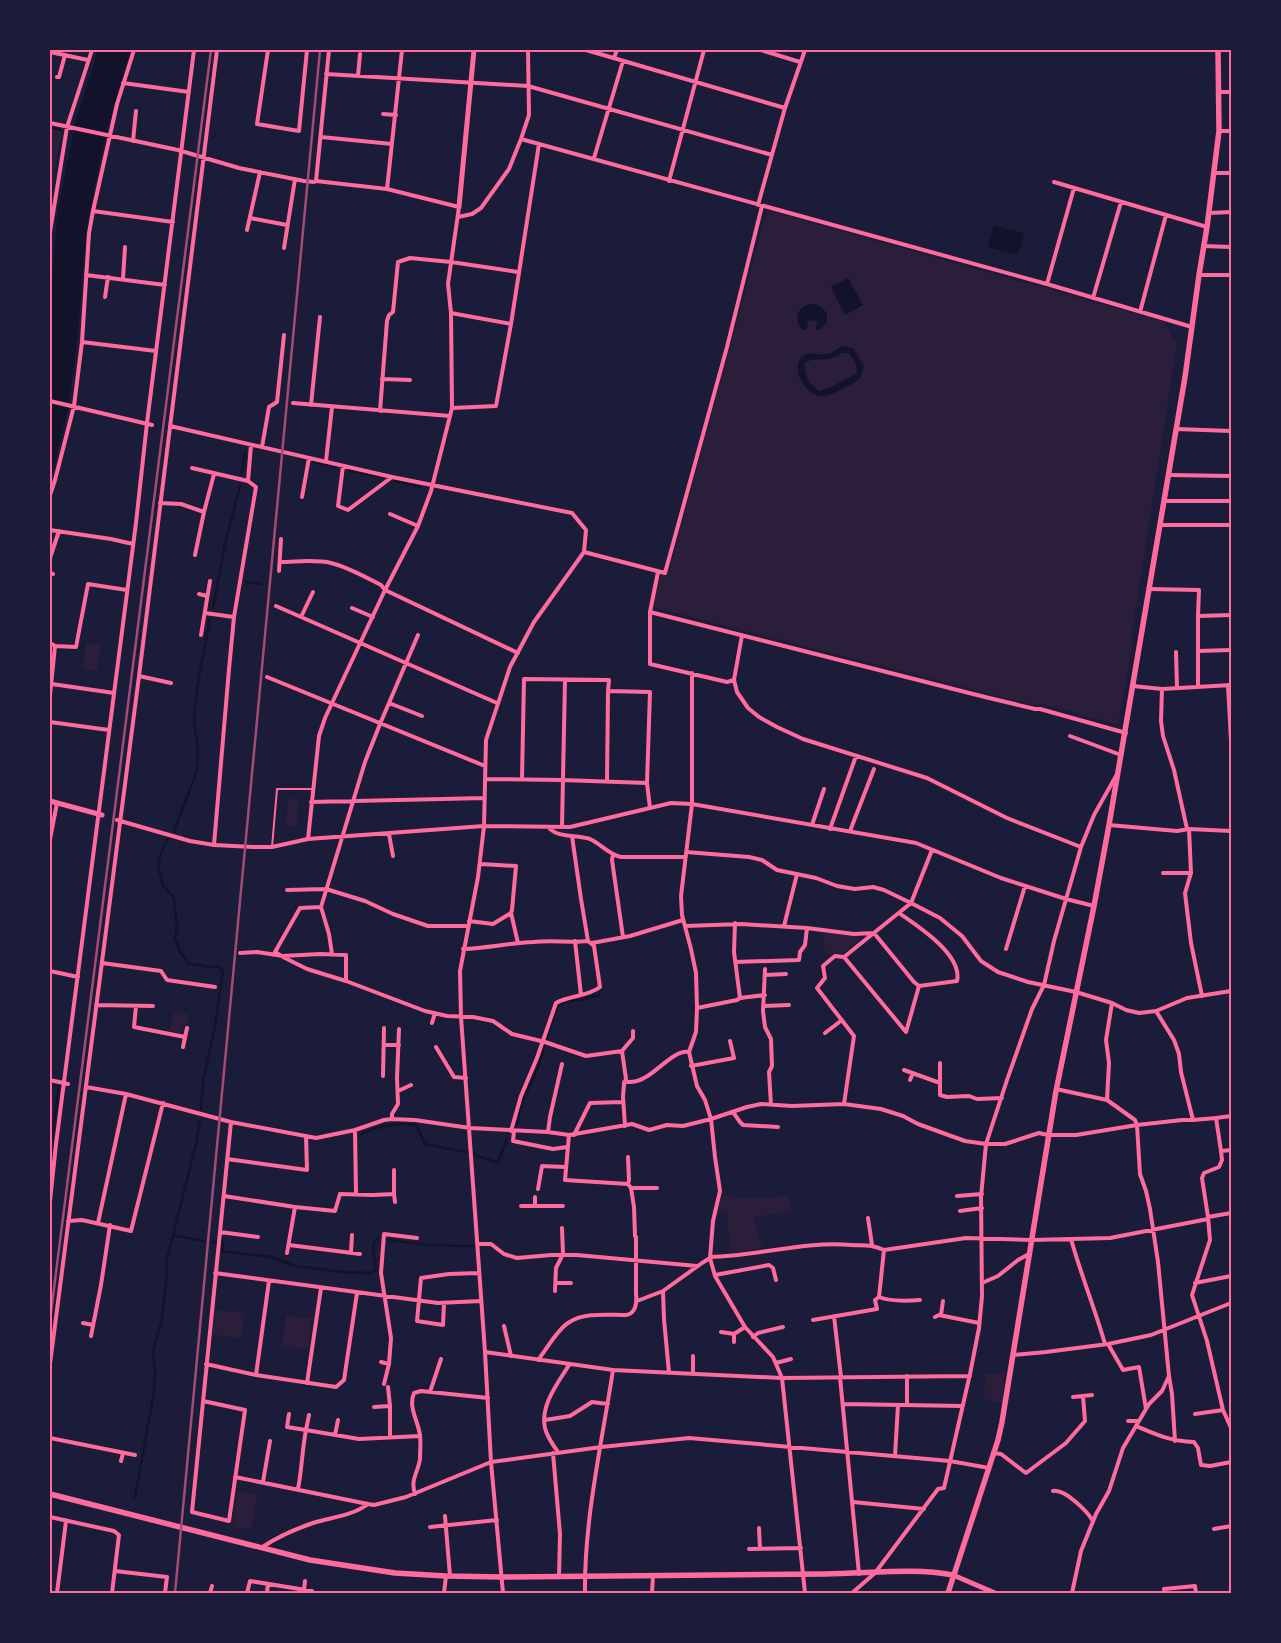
<svg xmlns="http://www.w3.org/2000/svg" width="1281" height="1643" viewBox="0 0 1281 1643" font-family="'Fira Sans Condensed',sans-serif">
<style>
.green{fill:#2a1e3b}
.water{fill:#12122b;fill-rule:evenodd}
.lines{fill:none;stroke-linecap:round;stroke-linejoin:round}
.stream{stroke:#12122b;stroke-width:2.5}
.service{stroke:#ff6b9d;stroke-width:2}
.minor{stroke:#ff6b9d;stroke-width:4}
.tertiary{stroke:#ff6b9d;stroke-width:5}
.secondary{stroke:#ff6b9d;stroke-width:5.5}
.rail{stroke:#a44b75;stroke-width:2.5}
.neatline{fill:none;stroke:#ff6b9d;stroke-width:2}
</style>
<rect width="100%" height="100%" fill="#1b1b3a"/>
<path class="green" d="M50,128L62,130L52,187L50,188Z
M767,210L1165,322L1173,339L1177,342L1132,634L1133,640L1118,725L1044,704L1033,705L656,608L653,606L658,579L670,567Z
M86,643L101,645L97,671L82,669Z
M296,798L298,800L297,824L295,826L288,827L286,824L288,801L290,799Z
M825,931L858,936L860,939L842,954L835,953L830,956L823,947Z
M174,1012L189,1014L187,1027L184,1026L183,1030L179,1033L170,1031Z
M722,1195C749,1201 762,1198 789,1195L792,1211L754,1217L762,1248L730,1253L727,1212H718Z
M215,1310L245,1313L241,1338L213,1335Z
M286,1315L312,1319L308,1350L282,1346Z
M1005,1372L1002,1404L984,1399L985,1374Z
M237,1491L257,1494L251,1530L232,1527Z"/>
<path class="water" d="M98,50H131L107,129L87,224L76,352L68,409L50,484V308L57,216L75,123Z
M994,225L1024,233L1018,255L988,247Z
M848,278L863,305L845,315L831,287Z
M815,304L820,306L827,313V323L819,330H816L817,321L808,320L807,329L803,330C791,319 799,303 815,304Z
M844,346L854,349L864,367L860,379C849,385 834,396 821,396C805,395 788,366 804,355C811,351 819,356 827,354C834,353 838,347 844,346ZM842,353H849L856,365L857,373L833,386L820,391C809,386 804,374 805,363C816,355 827,365 842,353Z"/>
<g class="lines">
<path class="stream" d="M50,127L61,130
M314,462L336,467
M349,470L381,477
M242,472L245,453
M396,481L420,487
M246,582L261,584
M213,608L225,544L240,486
M174,831L197,771L198,751L194,720L195,705L199,676L210,619
M168,839L161,853L158,867L163,885L174,898L177,928L175,938L180,951L188,963L208,967H219L223,971L215,1026L203,1082L201,1109
M50,1078L55,1079
M517,1124L522,1102L537,1070L557,1006L563,1002L580,1000L600,995
M361,1134C379,1125 396,1123 416,1125L425,1144L466,1152L498,1163L507,1138
M50,1152L59,1085
M173,1235L203,1241
M390,1240L425,1245L473,1246
M211,1242L223,1243L222,1251L271,1257L295,1266L343,1272L371,1273L375,1271L376,1268L373,1250L374,1242L378,1239
M135,1497L153,1398L155,1372L153,1352L161,1322L167,1276L166,1263L195,1148L200,1121"/>
<path class="service" d="M272,847L277,789H312"/>
<path class="minor" d="M268,50L257,124L299,131L307,50
M586,50L785,108
M761,50L800,62
M50,52L88,60
M614,58L617,50
M326,74L528,86L772,155
M358,76L360,54
M57,77H59L65,55
M123,83L189,92
M1220,92H1231
M383,114L396,115
M50,123L178,150L239,168L304,181L314,182L316,181L387,189L459,207L448,284L451,313L452,408L450,416L431,491L418,526L385,590L325,718L319,736L308,839
M1219,131H1231
M321,137L392,144
M521,139L1047,284L1192,327
M133,141L136,111
M594,158L623,61
M1214,173H1231
M316,181L329,50
M669,181L704,50
M1054,182L1207,227
M387,189L402,50
M758,205L785,108L805,50
M93,211L173,222
M1209,213L1231,212
M458,217L472,214L481,208L509,169L521,139L529,115L528,50
M250,218L287,225
M247,230L260,172
M50,232L67,127L92,50
M1203,246L1231,247
M284,248L295,179
M86,275L165,285
M1199,275H1231
M123,279L125,247
M1047,284L1074,188
M105,297L108,277
M1093,298L1121,202
M1140,312L1166,215
M451,313L511,324
M82,342L156,351
M382,379L410,380
M50,401L152,425
M293,403L450,416
M311,405L320,317
M452,408L496,406L511,324L539,144
M380,411L387,321L389,315L393,312L398,262L410,258L451,262L518,272
M170,426L392,477L572,513L586,530L584,552L534,622L510,667L486,740L484,826L478,877L460,971L461,1017L485,1352L491,1462L503,1593
M1176,429L1231,431
M262,447L269,407L277,402L284,335
M326,461L332,407
M343,466L338,506L348,510L392,477
M192,468L248,481
M1169,475L1231,476
M50,495L55,480L74,406L82,342L89,233L93,211L117,104L134,50
M302,497L309,458
M1165,501H1231
M160,503L181,504L204,512
M390,514L418,526
M1160,525H1231
M50,530L111,539L133,544
M584,552L665,573L727,347L762,206
M195,555L204,512L214,474
M50,558L59,531
M280,562C296,562 315,559 331,563C348,567 365,577 381,585L385,590L518,653
M279,571L281,539
M658,572L650,612L985,697L1035,709H1040L1126,733
M50,573L53,574
M1149,589L1199,590L1198,616L1231,615
M199,594L207,596
M276,606L497,703
M352,608L373,617
M650,612V664L727,682L734,680L742,635
M205,613L234,617
M301,617L313,592
M201,635L210,581
M50,643L55,646L76,647L88,584L127,590
M1198,651L1231,650
M1176,652L1177,688
M692,673V804L681,896L682,915L691,949L696,973L697,1008L696,1032L689,1052L697,1086L705,1100L711,1119L715,1157L720,1191L713,1221L710,1258L715,1276L745,1327L773,1357L782,1378L805,1593
M139,676L171,683
M267,677L485,766
M734,680L737,692L748,708L759,717L777,727L803,739L927,778L1007,818L1081,847
M52,684L114,693
M1228,685L1231,741
M1133,686L1162,689L1231,685
M1198,687V616
M1162,689L1161,721L1163,736L1174,770L1187,829
M50,695L55,646
M389,703L422,716
M50,722L109,730
M1070,736L1121,755
M485,779L562,780L647,783
M522,779L524,679L609,680L608,691L650,692L647,783L650,808
M607,781L608,691
M311,802L485,798
M117,820L190,841L214,845L253,847H272L308,839L484,826L570,827L671,803L692,804L916,843L1001,878L1066,899L1094,906
M812,825L824,789
M1109,825L1177,831L1189,829L1231,831
M548,827C559,839 576,834 590,839C601,844 608,854 621,857H686
M562,827L565,680
M830,829L856,756
M1189,829L1191,873L1185,893L1191,943L1202,996
M850,831L874,769
M389,834L393,856
M50,839L57,803
M214,845L229,669L234,617L256,487L248,481L251,445
M686,852L749,857L762,860L777,870L816,878L837,886L855,889L873,887L884,890L911,903L932,850
M613,855L612,860L623,937
M1163,873H1191
M287,890L326,889L365,901L393,914L428,926H468
M321,907L300,908L275,952L285,958L307,969L346,981
M511,913L518,943
M899,913C918,926 963,955 957,981L919,986
M469,921L493,924L511,913L512,910L516,866L481,864
M735,923L734,952L740,998
M685,926L741,924L807,928L854,934L874,933L914,982L919,986L906,1032L844,957
M784,926L797,874
M575,941L581,995
M592,943L630,936L683,920
M463,949C487,948 510,943 533,942C552,940 570,943 588,941
M1006,949L1025,886
M240,953L257,952L283,956L320,954L346,955V981L425,1011L447,1016L473,1017L493,1021L512,1034L545,1042L586,1056L622,1051L633,1038V1031
M332,954L329,934L321,907L365,762L380,724L418,635
M735,962L799,960L800,952L805,945L807,928
M102,963L161,971L167,980L215,987
M765,969L763,1011L765,1027L771,1039L772,1066L769,1072L771,1105
M50,971L78,977
M765,975L786,974
M96,1005L153,1006
M136,1006L134,1027L185,1037
M764,1006L789,1005
M697,1008L737,1000L740,998L765,995
M1156,1011L1174,1040L1179,1054L1181,1072L1193,1120
M432,1023L435,1013
M825,1033L842,1020
M384,1045H399
M183,1047L187,1028
M436,1047L454,1077L466,1078
M622,1051L626,1079L624,1084L623,1097L625,1126
M940,1063V1095L947,1097L969,1096L977,1099L1002,1098
M691,1066L734,1058L730,1041
M904,1070L940,1083
M383,1076L384,1028
M50,1080L68,1084
M910,1080L913,1073
M624,1082C632,1082 638,1082 644,1078C657,1072 675,1049 689,1052
M86,1087L126,1094L231,1122L316,1138L355,1130L384,1120L392,1119L415,1120L470,1128L548,1132L569,1135L632,1124L649,1130L667,1125L683,1126L711,1119L747,1107L761,1104L792,1106L844,1104L881,1109L903,1116L918,1124L965,1141L986,1144H1005L1039,1133L1048,1135H1076L1137,1125L1182,1120H1193L1216,1118L1221,1151L1231,1150
M1056,1089L1107,1100L1135,1120L1137,1125L1140,1174L1146,1191L1150,1209L1158,1262L1169,1376L1162,1391L1149,1404L1123,1448L1109,1491L1096,1514L1081,1551L1072,1593
M398,1091L411,1085
M1107,1100L1109,1063L1106,1040L1112,1003
M844,1104L854,1036L817,988L825,978L823,966L835,956L844,957L911,903L940,918L962,936L981,961L998,972L1028,982L1076,992L1112,1003L1126,1010L1139,1013L1156,1011L1187,998L1231,991
M733,1112L740,1122L743,1125L778,1127
M1216,1118L1231,1116
M392,1119V1114L398,1104L397,1078L399,1029
M355,1130L356,1193
M511,1131L521,1096L537,1058L556,1003C570,995 587,997 600,987L594,946L588,941L581,899L572,836
M514,1131L513,1141L553,1149L567,1147
M548,1132L550,1117L562,1064
M569,1135L565,1180L628,1184L631,1188H657
M574,1135L590,1103L623,1102
M1221,1151L1222,1160L1219,1167L1204,1173L1202,1178L1208,1217L1210,1240L1192,1295L1207,1341L1223,1410L1231,1428
M227,1159L307,1170L306,1136
M394,1170V1194L395,1202
M628,1184L629,1180L628,1157
M538,1189L542,1166L565,1167
M224,1196L295,1207L287,1253
M957,1196L982,1194
M50,1201L56,1144L136,523L147,423L194,50
M521,1206H563
M535,1206V1197
M295,1207L335,1211L340,1194L373,1195L394,1194
M960,1211L982,1208
M1208,1217L1231,1213
M868,1218L872,1245
M68,1221L82,1220L131,1231L163,1103
M98,1223L126,1094
M220,1232L258,1237
M1071,1239C1081,1275 1095,1309 1105,1344
M478,1244H491L504,1254L517,1258L551,1255H577L697,1266
M289,1245L360,1254
M351,1252L352,1235
M710,1257C757,1256 803,1241 851,1245C865,1246 870,1244 884,1250
M215,1273L438,1303L481,1301
M715,1275L769,1265L773,1268L776,1280
M556,1283H571
M982,1283L998,1276L1018,1260L1029,1254
M1195,1283L1231,1276
M555,1291L556,1268L563,1254L562,1228
M663,1291L664,1319L669,1373
M879,1297C891,1302 907,1301 920,1300
M637,1301L663,1291L702,1263L710,1258
M444,1303L443,1325L417,1321L421,1278L449,1274L479,1273
M941,1315L943,1301
M834,1316L841,1377
M935,1317L939,1315L979,1323
M813,1320L877,1309L875,1300L879,1297L884,1250L966,1238L1031,1240L1110,1238L1208,1219
M83,1323L93,1325
M504,1326L511,1356
M721,1332L734,1334
M91,1336L101,1285L110,1225
M753,1337L758,1333L783,1327
M734,1342V1334L745,1327
M1108,1344L1123,1370L1139,1367L1146,1409
M485,1352L613,1370L782,1378L970,1376
M1013,1355L1046,1352L1108,1344L1151,1335L1231,1303
M538,1360C546,1350 557,1330 568,1323C584,1312 607,1315 626,1315C636,1314 637,1302 636,1294V1237L635,1236L634,1207L631,1188
M381,1362L389,1364
M776,1363L791,1359
M50,1364L139,676L217,50
M206,1364L256,1375L336,1387L344,1380L357,1293
M693,1374V1356
M256,1375L269,1281
M1169,1376L1172,1394L1175,1441
M840,1377L859,1574
M307,1383L321,1288
M384,1384L389,1364L391,1338L381,1273L384,1234L417,1238
M388,1387L390,1406V1437
M430,1392L441,1359
M1073,1397L1092,1395
M203,1401L245,1410L229,1521L192,1512C204,1382 217,1252 231,1122
M843,1404L963,1406
M907,1405V1376
M374,1407L390,1406
M289,1414L287,1427L306,1430L309,1415
M1195,1414L1223,1410
M545,1420L570,1416L592,1402L608,1404
M1128,1421H1139
M1136,1426C1157,1435 1170,1441 1194,1442L1198,1448L1201,1465L1210,1466L1231,1462
M335,1435L338,1420
M50,1438L135,1455
M558,1452C553,1445 547,1437 545,1428C540,1405 558,1383 569,1365
M553,1453L560,1534L559,1577
M993,1453L1001,1454L1026,1473L1066,1443L1085,1421L1083,1396
M895,1456L898,1405
M121,1461L123,1453
M235,1477L368,1504
M263,1482L270,1441
M298,1489C302,1469 302,1450 306,1430L359,1439L420,1436
M1053,1491C1065,1489 1087,1511 1093,1521
M415,1494C410,1479 418,1473 420,1459C420,1452 421,1442 420,1435C418,1421 408,1407 414,1393L421,1391L488,1398
M853,1502L924,1509
M445,1516L450,1576
M50,1517L114,1531L119,1535L112,1593
M430,1527L497,1520
M759,1528L760,1549
M1214,1529L1231,1526
M261,1548C277,1537 295,1529 313,1523C332,1517 352,1516 368,1504L374,1505L406,1497L491,1462L601,1447L689,1438L950,1461L989,1468
M749,1549L801,1548
M115,1571L167,1577L165,1593
M304,1590L305,1581
M267,1592L268,1584
M57,1593L66,1521
M210,1593L212,1586
M247,1593L250,1581L312,1591
M444,1593L446,1576
M585,1593C584,1520 602,1442 613,1370
M652,1593L653,1576
M852,1593L875,1573L938,1489L944,1488L970,1374L979,1328L982,1296L981,1197L986,1144L1007,1080L1032,1009L1044,985L1054,941L1081,847L1094,815L1116,776
M1165,1593L1164,1589L1195,1586L1196,1593"/>
<path class="tertiary" d="M459,207L474,50
M50,801L102,815
M953,1575L995,1593"/>
<path class="secondary" d="M50,1494L310,1560L395,1573L446,1576L502,1577C610,1577 717,1574 825,1574C866,1574 914,1567 953,1575
M948,1593L998,1440L1002,1422L1056,1091L1094,906L1109,825L1185,377L1199,275L1207,227L1219,131L1218,50"/>
<path class="rail" d="M50,1320L211,50
M175,1593L320,50"/>
</g>
<rect width="1281" height="1643" fill="none" stroke="#1b1b3a" stroke-width="102"/>
<rect x="51" y="51" width="1179" height="1541" class="neatline"/>
</svg>
